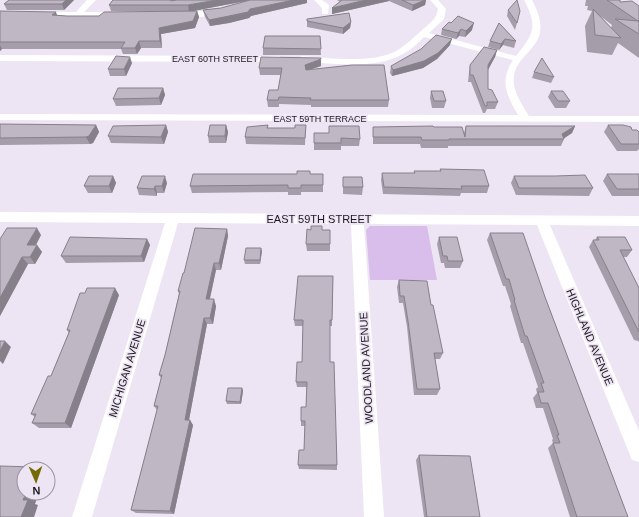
<svg xmlns="http://www.w3.org/2000/svg" width="639" height="517" viewBox="0 0 639 517" font-family="Helvetica,sans-serif">
<style>
.green{fill:#d9bdea}
.lines{fill:none;stroke-linecap:round;stroke-linejoin:round}
.minor{fill:#fff;fill-rule:evenodd}
.wall{fill:#a59da9;fill-rule:evenodd}
.shaded-wall{fill:#86808a}
.building{fill:#c0b7c5;stroke:#86808a}
.labels{text-anchor:middle;dominant-baseline:central;stroke-width:3.5;stroke-linejoin:round;paint-order:stroke}
.far-street-label{font-size:9px;fill:#1d191f;stroke:#eee5f4}
.street-label{font-size:11px;fill:#1d191f;stroke:#eee5f4}
</style>
<rect width="100%" height="100%" fill="#eee5f4"/>
<path class="green" d="M370,226H427L437,280H370L366,230Z"/>
<g class="lines">
<path class="minor" d="M87,0H96L84,12H120L124,14L120,16H0V12H76Z
M314,0H322L329,5L328,14H322V8Z
M430,0H438L446,9L444,19L429,33L516,56C534,34 538,26 524,0H532C560,52 509,49 514,85C516,96 523,106 529,116H639V122L0,120V114L518,115C507,96 499,81 513,60L424,37C418,43 411,50 403,54C376,70 331,63 302,62L298,59L302,56C329,58 372,64 396,51C405,46 413,38 420,32C427,25 437,20 438,9Z
M223,9L227,11L226,13C216,15 184,21 176,15C180,12 214,10 223,9Z
M0,55L279,56L283,59L279,62L0,61Z
M0,212L639,216V226L550,225L639,431V462L632,460L537,225L364,224L384,517H364L351,224L178,223L92,517H72L165,223L0,222Z"/>
</g>
<path class="wall" d="M9,0H74L64,10H7L4,4Z
M113,0H307V3L251,16L249,18L229,23L210,26L205,17L203,10L221,8L248,1L191,11H197L199,17L195,28L161,34L162,48H141L137,54H123L121,49H2L0,51V11L67,16H99L169,11H111L109,5Z
M337,0H426L425,5L412,11L389,1L332,14V8L340,2Z
M586,0H620V2L639,6V58L618,43L612,55L587,52L585,26L592,11L587,10L588,6H585ZM599,15L612,25L611,28Z
M508,10L517,23L515,30L507,16Z
M307,19L351,22L350,28L343,34L307,27Z
M499,23L516,41L514,48L503,45L499,50L488,47L490,41Z
M442,29L472,30L465,37L459,36L456,39L441,35Z
M320,36L321,55H263V48Z
M450,45L437,59L423,68L392,76L390,73L391,66Z
M497,50L495,57L488,68V89L498,102L495,109H487L485,113H483L471,82H468L469,72L470,65Z
M132,63L126,76H110L108,69Z
M321,66L310,70L389,100L388,107H311V105L279,104V107H268L267,100L278,90L281,75H260L259,68Z
M534,72L554,77L551,83L532,78Z
M163,88L165,95L161,105L116,106L113,99Z
M431,91L446,101L444,108H432L430,98Z
M551,91L570,101L566,108H555L548,97Z
M0,124L96,125L99,132L93,143L90,144L0,145Z
M166,125L168,132L164,144L111,143L108,136Z
M226,125L228,132L226,143H209L208,136Z
M268,125V128H295L306,125L305,145L246,144L245,137Z
M608,125L632,130L639,132V149L637,151H617L604,132Z
M466,126H575L572,133L564,138V139L561,146H448V148H421L420,144H373V127H434L464,133Z
M314,133L360,139L359,146H341V150H314Z
M440,169L489,186L487,193H461L460,196L383,194L381,180L382,173H414V171H440Z
M310,174H323V192H301V195H288V192L192,193L190,186Z
M607,174H639V196H612L603,181Z
M113,176L116,183L112,193H88L84,186Z
M514,176L593,188L589,196L516,195L511,183Z
M343,177L363,187L362,195L343,194Z
M167,183L164,193H157V196L139,195L137,188Z
M227,229L228,236L221,270H216L210,299L216,306L213,324H207L189,420L193,425L174,514L136,513L131,510L157,410L154,406L161,378L159,375L165,355L179,294L178,291L184,273Z
M311,230H330V251H307L306,244Z
M490,233L545,297L628,517H570L548,448L553,443L552,440L553,439L543,408H536L533,398L537,393L536,389L538,387L523,343H521L510,306L511,304L505,286H503L487,240Z
M41,235L36,245H37L42,252L35,264H28L0,316V239Z
M439,237L463,261L460,268H445L444,263H441L437,244Z
M597,237L632,250L627,257H623L639,288V342L638,341L634,340L589,247L593,240H595Z
M147,239L150,245L144,262L66,263L61,256Z
M262,251L260,264H245L244,260Z
M333,276L332,326H330V362L337,465V470L299,469L298,465L304,450L305,426H301V421L306,407L307,387H297L296,382L302,362L303,326H295L294,320Z
M399,280L431,305L443,353L440,359H435L440,389L437,395H414L407,327L403,303H399L397,287Z
M119,295L71,428H39L32,423L35,417L31,414L51,376L69,333L67,330Z
M242,388L243,391L241,404H227L226,401Z
M419,455L480,517H424L416,460Z"/>
<path class="shaded-wall" d="M66,0H74L64,10L62,4Z
M217,0H250L189,12L188,5Z
M294,0H307V3L251,16L249,18L229,23L210,26L209,20L250,9Z
M366,0H389V1L332,14V8Z
M425,0H426L425,5L412,11L413,5Z
M197,11L199,17L195,28L161,34L162,48L160,41L159,28Z
M56,12L58,18L52,15Z
M351,22L350,28L343,34V28Z
M474,23L472,30L465,37L466,31Z
M461,29L459,36L456,39L458,33Z
M452,39L450,45L437,59L423,68L392,76L393,70Z
M505,39L503,45L499,50L501,44Z
M139,41L141,48L137,54L135,48Z
M0,45L2,49L0,51Z
M497,50L495,57L487,72L488,65Z
M130,57L132,63L126,76L124,69Z
M321,59V66L305,71V65Z
M163,88L165,95L161,105L159,98Z
M96,125L99,132L93,143L90,144L86,137Z
M166,125L168,132L164,144L161,137Z
M226,125L228,132L226,143L225,136Z
M575,126L572,133L563,139L562,134Z
M113,176L116,183L112,193L109,186Z
M165,176L167,183L164,193L162,186Z
M155,186L157,193V196L154,189Z
M37,228L41,235L32,252L27,245Z
M227,229L228,236L221,270L219,263Z
M147,239L150,245L144,262L141,256Z
M37,245L42,252L35,264L30,257Z
M261,248L262,251L260,264V260Z
M22,257L28,264L0,316V298Z
M214,263L216,270L208,306L206,299Z
M115,288L119,295L71,428L65,423Z
M214,299L216,306L213,324L210,318Z
M204,318L207,324L188,425L185,420Z
M5,341L11,347L3,364L0,361V351Z
M242,388L243,391L241,404L240,402Z
M190,420L193,425L174,514L170,511Z
M26,493H39L35,504L38,505L34,517H21L23,500Z"/>
<path class="building" d="M9,0H66L62,4H4Z
M113,0H170L171,1L177,0H217L188,5H109Z
M250,0H294L250,9L248,12L229,16L209,20L203,10L221,8Z
M342,0H366L332,8Z
M402,0H425L413,5Z
M517,0L520,11L517,23L508,10Z
M607,0H620V2L632,1L639,6V21H638Z
M593,9L621,38L595,35Z
M0,11L56,12L52,15L67,16H99L104,12L197,11L193,21L159,28L160,41H139L135,48H121L125,42H0Z
M349,13L351,22L343,28L307,21V19Z
M458,16L474,23L466,31L461,29L458,33L442,29L449,22L451,23Z
M615,19L639,21V34Z
M499,23L516,41L505,39L501,44L490,41Z
M436,35L452,39L438,53L424,61L393,70L391,66L421,49Z
M265,36H320L321,49L263,48Z
M484,47L497,50L488,65V89L492,90L498,102H487V106H485L473,75H470V65Z
M116,56L130,57L124,69H108Z
M261,57L321,58V59L305,65L306,70L352,65H384L389,100H310L311,98L279,97L278,100H267L269,90H278L282,68H259Z
M542,58L554,77L534,72Z
M118,88H163L159,98L113,99Z
M431,91H443L446,101H434Z
M551,91H563L570,101H558Z
M0,124L96,125L89,136L86,137L0,138Z
M166,125L161,137L108,136L113,126Z
M210,125H226L225,136H208Z
M268,125L267,128H295V125H306L305,138L245,137L247,127Z
M608,125H623L631,127L632,130H637L639,132V144H621Z
M329,126H359L360,139L341,138V143H314V133H329Z
M433,126L434,127H462L465,137L466,126H575L562,134L564,139H449V140H422L421,137H373V127Z
M440,169L484,170L489,186H461L462,189L384,187L382,173H415L414,171H441Z
M297,171H310V174H323V185H301V188H288V185L190,186L193,174H297Z
M607,174H639V189H617Z
M585,175L593,188H519L514,176H555Z
M89,176H113L109,186H84Z
M142,176H165L162,186H155L154,189L137,188Z
M343,177H362L363,187H343Z
M311,226H322V230H330V244H306L307,229L311,230Z
M7,228H37L27,245H37L30,257H22L0,298V239Z
M195,228L227,229L219,263H214L206,299H214L210,318H204L185,420H190L170,511L131,510L158,406H154L162,375H159L165,355L180,291H178L183,273H184Z
M490,233H523L545,297L628,517H577L553,443H560L557,435H559L548,403H541L538,392H544L541,383H544L527,336H525L514,300H515L509,279H506Z
M70,237L147,239L141,256H61Z
M439,237H457L463,261H448L447,256H443Z
M597,237H625L632,250H620L639,288V332L593,240H599Z
M246,248H261L260,260H244Z
M298,276H333L332,320H330V362H334L337,465H298L299,450H304L305,421H301V407H306L307,382H296L297,362H302L303,320H294Z
M399,280L427,281L431,305H433L443,353H434L440,389H417L408,321L404,296H400Z
M87,288H115L65,423H32L36,414H31L48,376H51L70,330H67L80,293H85Z
M0,341H5L0,351Z
M228,388H242L240,402L226,401Z
M419,455L470,456L480,517H427Z
M0,466L36,467L35,469H24V493H26L23,500H28L21,517H0Z"/>
<g class="labels">
<g class="far-street-label">
<text x="215" y="59">EAST 60TH STREET</text>
<text x="320" y="119">EAST 59TH TERRACE</text>
</g>
<g class="street-label">
<text x="319" y="219">EAST 59TH STREET</text>
<text transform="translate(590 337) rotate(67)">HIGHLAND AVENUE</text>
<text transform="translate(127 368) rotate(-73)">MICHIGAN AVENUE</text>
<text transform="translate(366 368) rotate(-93)">WOODLAND AVENUE</text>
</g>
</g>
<g transform="translate(36 481) rotate(178)"><circle r="19" fill="#eee5f4" stroke="#9a939f"/>
<path d="M0-3L7 15L0 10L-7 15Z" fill="#756b04"/>
<text y="-6" font-size="11" font-weight="bold" text-anchor="middle" fill="#1d191f">N</text>
</g>
</svg>
